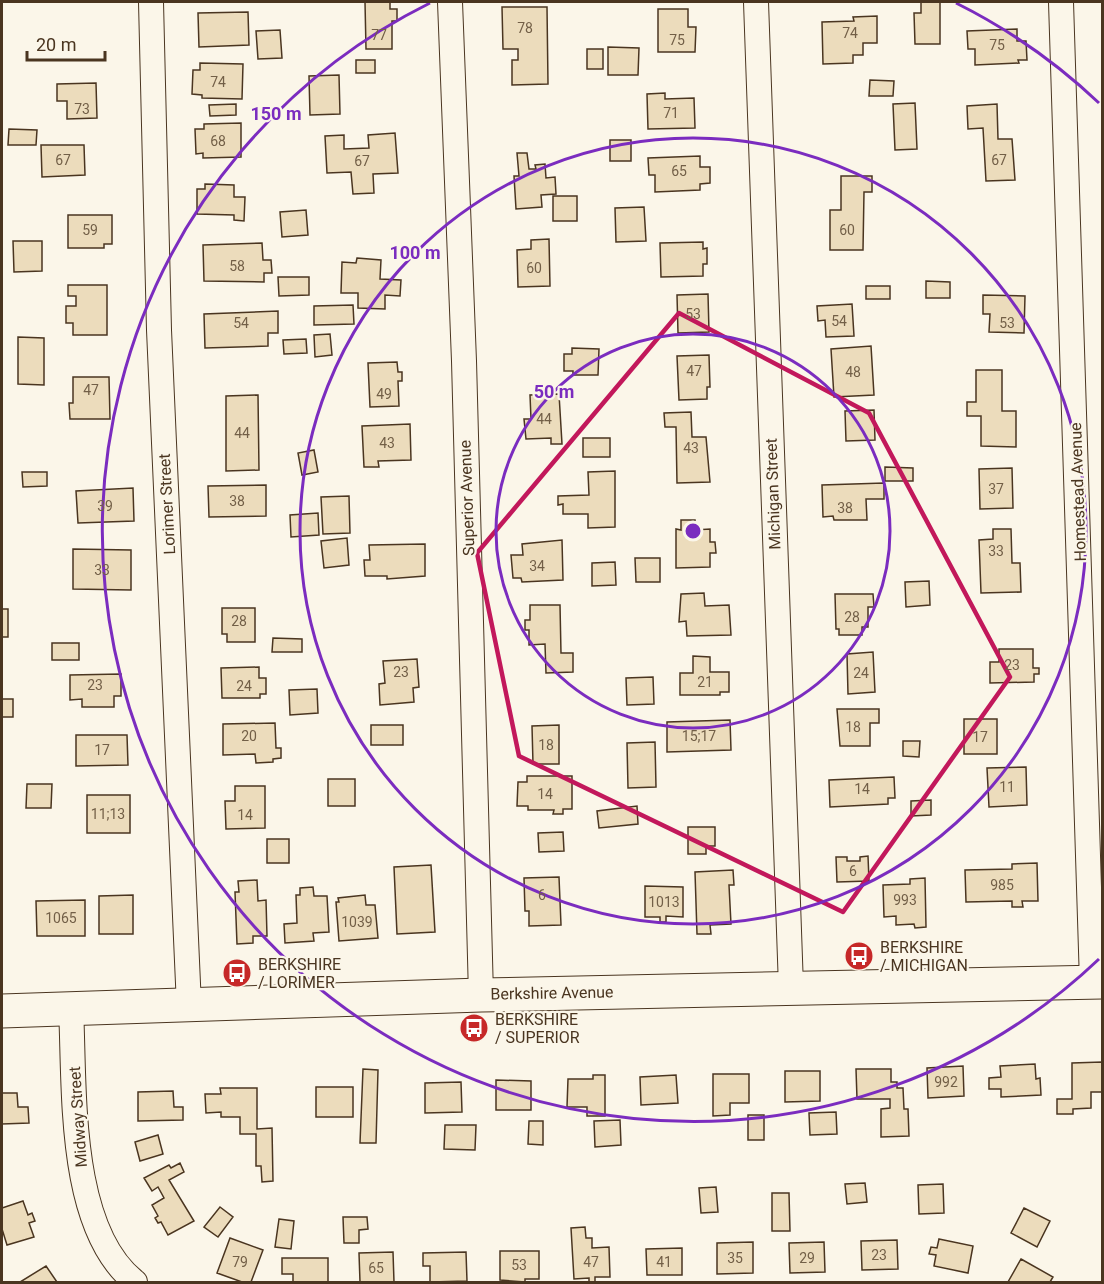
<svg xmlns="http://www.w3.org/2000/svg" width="1104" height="1284" viewBox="0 0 1104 1284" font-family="Roboto,sans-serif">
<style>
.building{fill:#ecdcbc;stroke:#4a3520;stroke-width:1.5}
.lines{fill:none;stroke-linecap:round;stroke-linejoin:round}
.minor-casing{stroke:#4a3520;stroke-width:26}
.secondary-casing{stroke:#4a3520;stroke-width:35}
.minor{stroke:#fbf6e9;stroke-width:24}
.secondary{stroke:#fbf6e9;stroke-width:33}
.marked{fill:none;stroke:#c2185b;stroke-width:4.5;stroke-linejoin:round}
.ring{fill:none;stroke:#7b2cbf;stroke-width:3}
.labels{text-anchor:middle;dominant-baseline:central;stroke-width:4.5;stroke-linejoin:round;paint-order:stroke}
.number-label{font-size:14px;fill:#725f47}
.street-label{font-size:16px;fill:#4a3520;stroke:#fbf6e9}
.poi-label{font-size:16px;fill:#4a3520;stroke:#fbf6e9;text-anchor:start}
.centre{fill:#7b2cbf;stroke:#fbf6e9;stroke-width:3}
.ring-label{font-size:18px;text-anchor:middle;font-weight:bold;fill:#7b2cbf;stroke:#fbf6e9;stroke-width:4.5;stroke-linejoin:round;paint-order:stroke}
</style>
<rect width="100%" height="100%" fill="#fbf6e9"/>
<path class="building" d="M365,2H390V9H397V21H392V49H366Z
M921,2H940V44H915L914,13H921Z
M502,7H547L548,84L512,85V60H518V49H503Z
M658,9H688V27H696L695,52H658Z
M248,12L249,45L199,47L198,13Z
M877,16V43H863V55H853V63L823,64L822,22L854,21L853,17Z
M1017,29V41H1026L1027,60H1018L1019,63L975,65V49H968L967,31Z
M280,30L282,58L258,59L256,31Z
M608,47L639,48L638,75H608Z
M587,49H603V69H587Z
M356,60H375V73H356Z
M200,63L243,64L242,99L202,98V95L192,94L193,70H200Z
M339,75L340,114L310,115L309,76Z
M870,80L894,81L893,96H869Z
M96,83L97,118L67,119V101H57V84Z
M665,93V99L694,98L695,128L648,129L647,94Z
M915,103L917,149L895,150L893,104Z
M236,104V115L210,116L209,105Z
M997,104L998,139H1012L1015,180L986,181L983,128L968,129L967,106Z
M241,123V157L203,158V153L196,154L195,129H204V124Z
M9,129L37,130L36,145H8Z
M395,133L398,173L373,174L374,193L353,194L351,172L327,173L325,136L344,135V149L369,148L368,135Z
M610,140H631V161H610Z
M41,145H84L85,175L42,177Z
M517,153H527L529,169H536L535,165L545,164L546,178L555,177L556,194L541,195L542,207L516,209L514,176H519Z
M700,156V167H710V183L700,184V190L655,192V175H649L648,158Z
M841,176H872V192H864L863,250H830V210H841Z
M205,184L234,185V197H245L244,221L234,220V215L197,214V189H205Z
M553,196H577V221H553Z
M644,207L646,241L616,242L615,208Z
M306,210L308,235L282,237L280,212Z
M68,215H112V244H104V248H68Z
M549,239L550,286L518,287L517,250L531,249V240Z
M13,241H42V271L14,272Z
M703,242V249L707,248V264H703V276L661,277L660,243Z
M262,243L263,260H271L272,273H264V282L204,281L203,245Z
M357,258L381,260L380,279L401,280L400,296L385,295V309L358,308V293H341L342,262L356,263Z
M278,277H309V295L279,296Z
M926,281L950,282V298H926Z
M68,285H107V335H73V323H66V306H76V296H68Z
M866,286H890V299H866Z
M708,294L709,332L678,333L677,295Z
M983,295L1025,296L1024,333L989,332L990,314H983Z
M852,304L854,336L826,337L825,320L818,321L817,306Z
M353,305L354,324L314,325V306Z
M278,311V333H268V346L205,348L204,314Z
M330,334L332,355L315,357L314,335Z
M18,337L44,338V385L18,384Z
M306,339L307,353L284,354L283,340Z
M871,346L874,395L834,397L831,349Z
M572,348L599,349L598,375H573V371H564V354H572Z
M709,355L710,387H707V399L679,400L677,356Z
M397,362L398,372H402V381H398L399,406L370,407L368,363Z
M976,370H1002V411H1016V447L981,446V416H967V402H976Z
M73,377H109L110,419H70L69,403H73Z
M559,394L562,444H551V438L526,439L524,419H531L530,395Z
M258,395L259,470L226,471V396Z
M874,410L875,440L846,441L845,411Z
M691,412L692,437H706L710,482L677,483L676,427H665L664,413Z
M410,424L411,460L378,461L379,467H364L362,426Z
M583,438H610V457H583Z
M314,450L318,472L302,475L298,453Z
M885,467L913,468V481H885Z
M1012,468L1013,508L980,509L979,469Z
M615,471V527L588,528V514H563V504L558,505V496L589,495L588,472Z
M22,472H47V486L23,487Z
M884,483V499H866L867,520H834L833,516L823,517L822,485Z
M266,485V516L209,517L208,486Z
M133,488L134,521L78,523L76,491Z
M349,496L350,533L323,534L321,497Z
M318,513L319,535L291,537L290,515Z
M681,520H695V530L710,529V542H715L716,553H710V567L676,568V529L681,530Z
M993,529H1011L1012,563H1020L1021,592L981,593L979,540L993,539Z
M347,538L349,565L324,568L321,541Z
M562,540L563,580L522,582L521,578H513L511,555H523L522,544Z
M425,544V576L387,579V576H365L364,560H370L369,545Z
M73,549L131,550V590L73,589Z
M635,558H660V582H636Z
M615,562L616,585L592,586V563Z
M929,581L930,605L906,607L905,582Z
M704,593L705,606L729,605L731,635L687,636L686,621L679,622L681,594Z
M835,594H873L874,607H868V627H862V635H839V629H836Z
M530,605H560L561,653H573V672L546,673L545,644L529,645V630H525V620H530Z
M222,608H255V642H227V634H222Z
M2,609H8V637H2Z
M273,638L302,639V652H272Z
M52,643H79V660H52Z
M999,649H1033V668H1039V674H1034V682L990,683V662H999Z
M873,652L875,692L848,694L847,654Z
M693,656L710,657V672H729V692H720V695H680V673H693Z
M417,659L419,687L413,688L414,702L380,705L379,684L385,683L383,661Z
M259,667V678H266V694H260V698H222L221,668Z
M121,674V696H114V707H82V699L70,700V675Z
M653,677L654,704L627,705L626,678Z
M317,689L318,713L290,715L289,690Z
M2,699H13V717H2Z
M837,709H879V723H870V746H840Z
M964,719H997V754H964Z
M730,720L731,750L667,752V722Z
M275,723L276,748H281V758L273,759V762L256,763L255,754L223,755V724Z
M371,725H403V745H371Z
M559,725V764H533L532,726Z
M76,735H127L128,765L76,766Z
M903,741H920L919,757L903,756Z
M655,742L656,787L628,788L627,743Z
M1026,767L1027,805L989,807L987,768Z
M527,776H572V809H563V814H553L554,810H528V806H517L518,782H527Z
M894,777L895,798H888V804L830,807L829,780Z
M328,779H355V806H328Z
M27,784H52L51,808H26Z
M235,786H265V828L226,829L225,801H235Z
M87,795H130V833H87Z
M931,800V815L911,816V801Z
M637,806L638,824L599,828L597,811Z
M688,827H715V846H706V854H688Z
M563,832L564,851L539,852L538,833Z
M267,839H289V863H267Z
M868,856L869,881L837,882L836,857H847V861H860V857Z
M1037,863L1038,901H1022L1023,907H1012V901L966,902L965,870L1012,869V864Z
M431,865L435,932L397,934L394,867Z
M733,870L734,885H729L731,924L710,925L711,934H697L695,872Z
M559,877L561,925L529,926V911H525L524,878Z
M925,878L926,927L915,928L914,924L896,925V916L884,917L883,885L910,884V879Z
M257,880L258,901L266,900L267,936H253V943L237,944L235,892H239L238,881Z
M645,886L683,887V917L666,916V922H660V917H645Z
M313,887L314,896H327L329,932L313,933L314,941L285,943L284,924L297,923L296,895H300V888Z
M133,895V934H99V896Z
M365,895L366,905H375L378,938L339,941L336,902H339L338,898Z
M85,900V936H37L36,901Z
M1102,1062V1092H1091V1108L1073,1109V1114H1057V1099H1072V1063Z
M1035,1064L1036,1079L1040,1078L1041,1095L1001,1097V1089H989V1078L1001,1077L1000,1066Z
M963,1066L964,1096L928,1098L927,1068Z
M363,1069L378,1070L376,1143H360Z
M856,1069H891V1082H897V1088H903L904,1109H908L909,1136L881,1137V1109L890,1108V1099H857Z
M785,1071H820V1101L785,1102Z
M713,1074H749V1103H730V1115L713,1116Z
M593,1075H605V1116H587V1107H567L568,1079H593Z
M676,1075L678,1103L641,1105L640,1077Z
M496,1080L531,1081V1110H496Z
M461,1082L462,1112L425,1113V1083Z
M316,1087H353V1117H316Z
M220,1088H257V1129L272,1128L273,1181L262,1182L261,1166H256V1134H240V1117H221V1112L206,1113L205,1094H221Z
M173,1091L174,1107H183V1120L138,1121V1092Z
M2,1093H17L18,1107H28L29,1123L2,1124Z
M836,1112L837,1134L810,1135L809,1113Z
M748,1115H764V1140H748Z
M620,1120L621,1145L595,1147L594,1121Z
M529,1121H543V1145L528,1144Z
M445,1125H476L475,1150L444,1149Z
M158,1135L163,1154L140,1161L135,1142Z
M180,1163L184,1172L169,1180L194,1221L168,1235L161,1222L158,1223L155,1218L158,1216L152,1205L164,1198L158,1187L152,1191L144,1178L169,1165L171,1168Z
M865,1183L867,1202L847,1204L845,1184Z
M943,1184L944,1213L919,1214L918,1185Z
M716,1187L718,1212L701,1213L699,1188Z
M772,1193H789L790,1231H772Z
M23,1201L28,1215L32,1213L35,1221L29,1223L34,1237L7,1245L2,1229V1208Z
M220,1207L233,1217L218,1237L204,1227Z
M1024,1208L1050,1221L1037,1247L1011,1233Z
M343,1217H367L368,1229L359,1230V1243H344Z
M279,1219L294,1221L291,1249L275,1247Z
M585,1227L586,1238H592V1248L609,1247L610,1277H595V1282H589V1278L574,1279L571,1228Z
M230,1238L263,1250L251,1282H242L217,1273Z
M939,1239L973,1246L968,1273L934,1266L936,1255L929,1254L931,1247L937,1248Z
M897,1240L898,1269L862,1270L861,1241Z
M753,1242V1273L717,1274V1243Z
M824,1242L825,1272L790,1273L789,1243Z
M682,1248V1275H647L646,1249Z
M500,1251H539V1279H525V1282L500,1280Z
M393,1252L394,1282H360L359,1253Z
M466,1252L467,1281L430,1282V1266H423V1253Z
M282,1258H328V1282H293V1274H282Z
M1021,1259L1053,1277L1050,1282H1008Z
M46,1266L57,1282H20Z"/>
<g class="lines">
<g class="minor-casing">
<path id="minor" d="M151,2L159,330L189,1006
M450,2L464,361L481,995
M756,2L791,987
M1061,2L1092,982
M71,1008C75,1088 67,1228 135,1282"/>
</g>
<g class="secondary-casing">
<path id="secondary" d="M2,1011L481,995L1102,982"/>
</g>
<use href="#minor" class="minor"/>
<use href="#secondary" class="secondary"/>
</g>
<path class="marked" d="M679,313L869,413L1010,677L843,912L519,756L477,553Z"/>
<g class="ring">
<circle cx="693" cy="531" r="197"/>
<circle cx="693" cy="531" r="393"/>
<path d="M1099 959A590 590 0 1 1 430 3M956 3A590 590 0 0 1 1099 103"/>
</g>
<defs>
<g id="bus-disc" transform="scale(1.5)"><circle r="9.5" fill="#c62828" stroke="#fbf6e9"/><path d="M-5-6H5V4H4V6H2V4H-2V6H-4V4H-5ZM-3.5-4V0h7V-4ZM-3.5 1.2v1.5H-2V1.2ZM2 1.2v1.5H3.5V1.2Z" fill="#fff"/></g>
</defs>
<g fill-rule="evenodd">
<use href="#bus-disc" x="859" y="956"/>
<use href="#bus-disc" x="237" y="973"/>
<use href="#bus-disc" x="474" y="1028"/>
</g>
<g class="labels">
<g class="number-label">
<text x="525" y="28">78</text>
<text x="850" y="33">74</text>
<text x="379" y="35">77</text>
<text x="677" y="40">75</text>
<text x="997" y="45">75</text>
<text x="218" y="82">74</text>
<text x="82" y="109">73</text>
<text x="671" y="113">71</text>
<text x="218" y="141">68</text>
<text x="63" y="160">67</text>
<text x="999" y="160">67</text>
<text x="362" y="161">67</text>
<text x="679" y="171">65</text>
<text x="90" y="230">59</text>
<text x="847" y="230">60</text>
<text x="237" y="266">58</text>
<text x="534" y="268">60</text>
<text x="693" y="314">53</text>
<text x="839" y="321">54</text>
<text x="241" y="323">54</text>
<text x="1007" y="323">53</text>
<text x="694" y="371">47</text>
<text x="853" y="372">48</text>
<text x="91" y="390">47</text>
<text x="384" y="394">49</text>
<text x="544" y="419">44</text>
<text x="242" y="433">44</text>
<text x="387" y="443">43</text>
<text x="691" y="448">43</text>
<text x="996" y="489">37</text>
<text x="237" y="501">38</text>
<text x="105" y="506">39</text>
<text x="845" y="508">38</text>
<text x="996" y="551">33</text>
<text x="537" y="566">34</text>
<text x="102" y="570">33</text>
<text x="852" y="617">28</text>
<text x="239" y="621">28</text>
<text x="1012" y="665">23</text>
<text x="401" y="672">23</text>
<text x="861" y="673">24</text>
<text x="705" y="682">21</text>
<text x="95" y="685">23</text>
<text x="244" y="686">24</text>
<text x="853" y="727">18</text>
<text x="249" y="736">20</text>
<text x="699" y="736">15;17</text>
<text x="980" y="737">17</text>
<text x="546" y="745">18</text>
<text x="102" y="750">17</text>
<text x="1007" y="787">11</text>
<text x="862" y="789">14</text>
<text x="545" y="794">14</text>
<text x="108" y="814">11;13</text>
<text x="245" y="815">14</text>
<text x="853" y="871">6</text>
<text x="1002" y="885">985</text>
<text x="542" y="895">6</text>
<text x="905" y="900">993</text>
<text x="664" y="902">1013</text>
<text x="61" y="918">1065</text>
<text x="357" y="922">1039</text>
<text x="946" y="1082">992</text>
<text x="879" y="1255">23</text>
<text x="735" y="1258">35</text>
<text x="807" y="1258">29</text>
<text x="240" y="1262">79</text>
<text x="591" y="1262">47</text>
<text x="664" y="1262">41</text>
<text x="519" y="1265">53</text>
<text x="376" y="1268">65</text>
</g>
<g class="street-label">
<text transform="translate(1078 492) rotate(-92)">Homestead Avenue</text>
<text transform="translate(773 494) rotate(-92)">Michigan Street</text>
<text transform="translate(467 498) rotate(-92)">Superior Avenue</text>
<text transform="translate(167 504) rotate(-93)">Lorimer Street</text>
<text transform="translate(552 993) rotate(-1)">Berkshire Avenue</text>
<text transform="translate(78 1117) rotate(-94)">Midway Street</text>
</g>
<g class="poi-label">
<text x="880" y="947">BERKSHIRE<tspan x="880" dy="18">/ MICHIGAN</tspan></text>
<text x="258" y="964">BERKSHIRE<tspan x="258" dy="18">/ LORIMER</tspan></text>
<text x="495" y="1019">BERKSHIRE<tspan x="495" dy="18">/ SUPERIOR</tspan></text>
</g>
</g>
<circle cx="693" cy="531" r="9" class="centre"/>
<g class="ring-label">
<text x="276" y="120">150 m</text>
<text x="415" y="259">100 m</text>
<text x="554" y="398">50 m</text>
</g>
<rect width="1104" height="1284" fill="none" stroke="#4a3520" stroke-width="6"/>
<path d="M27 51v9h78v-9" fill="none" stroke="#4a3520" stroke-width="3"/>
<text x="36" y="51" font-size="18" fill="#4a3520" stroke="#fbf6e9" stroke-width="4.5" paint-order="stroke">20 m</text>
</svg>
